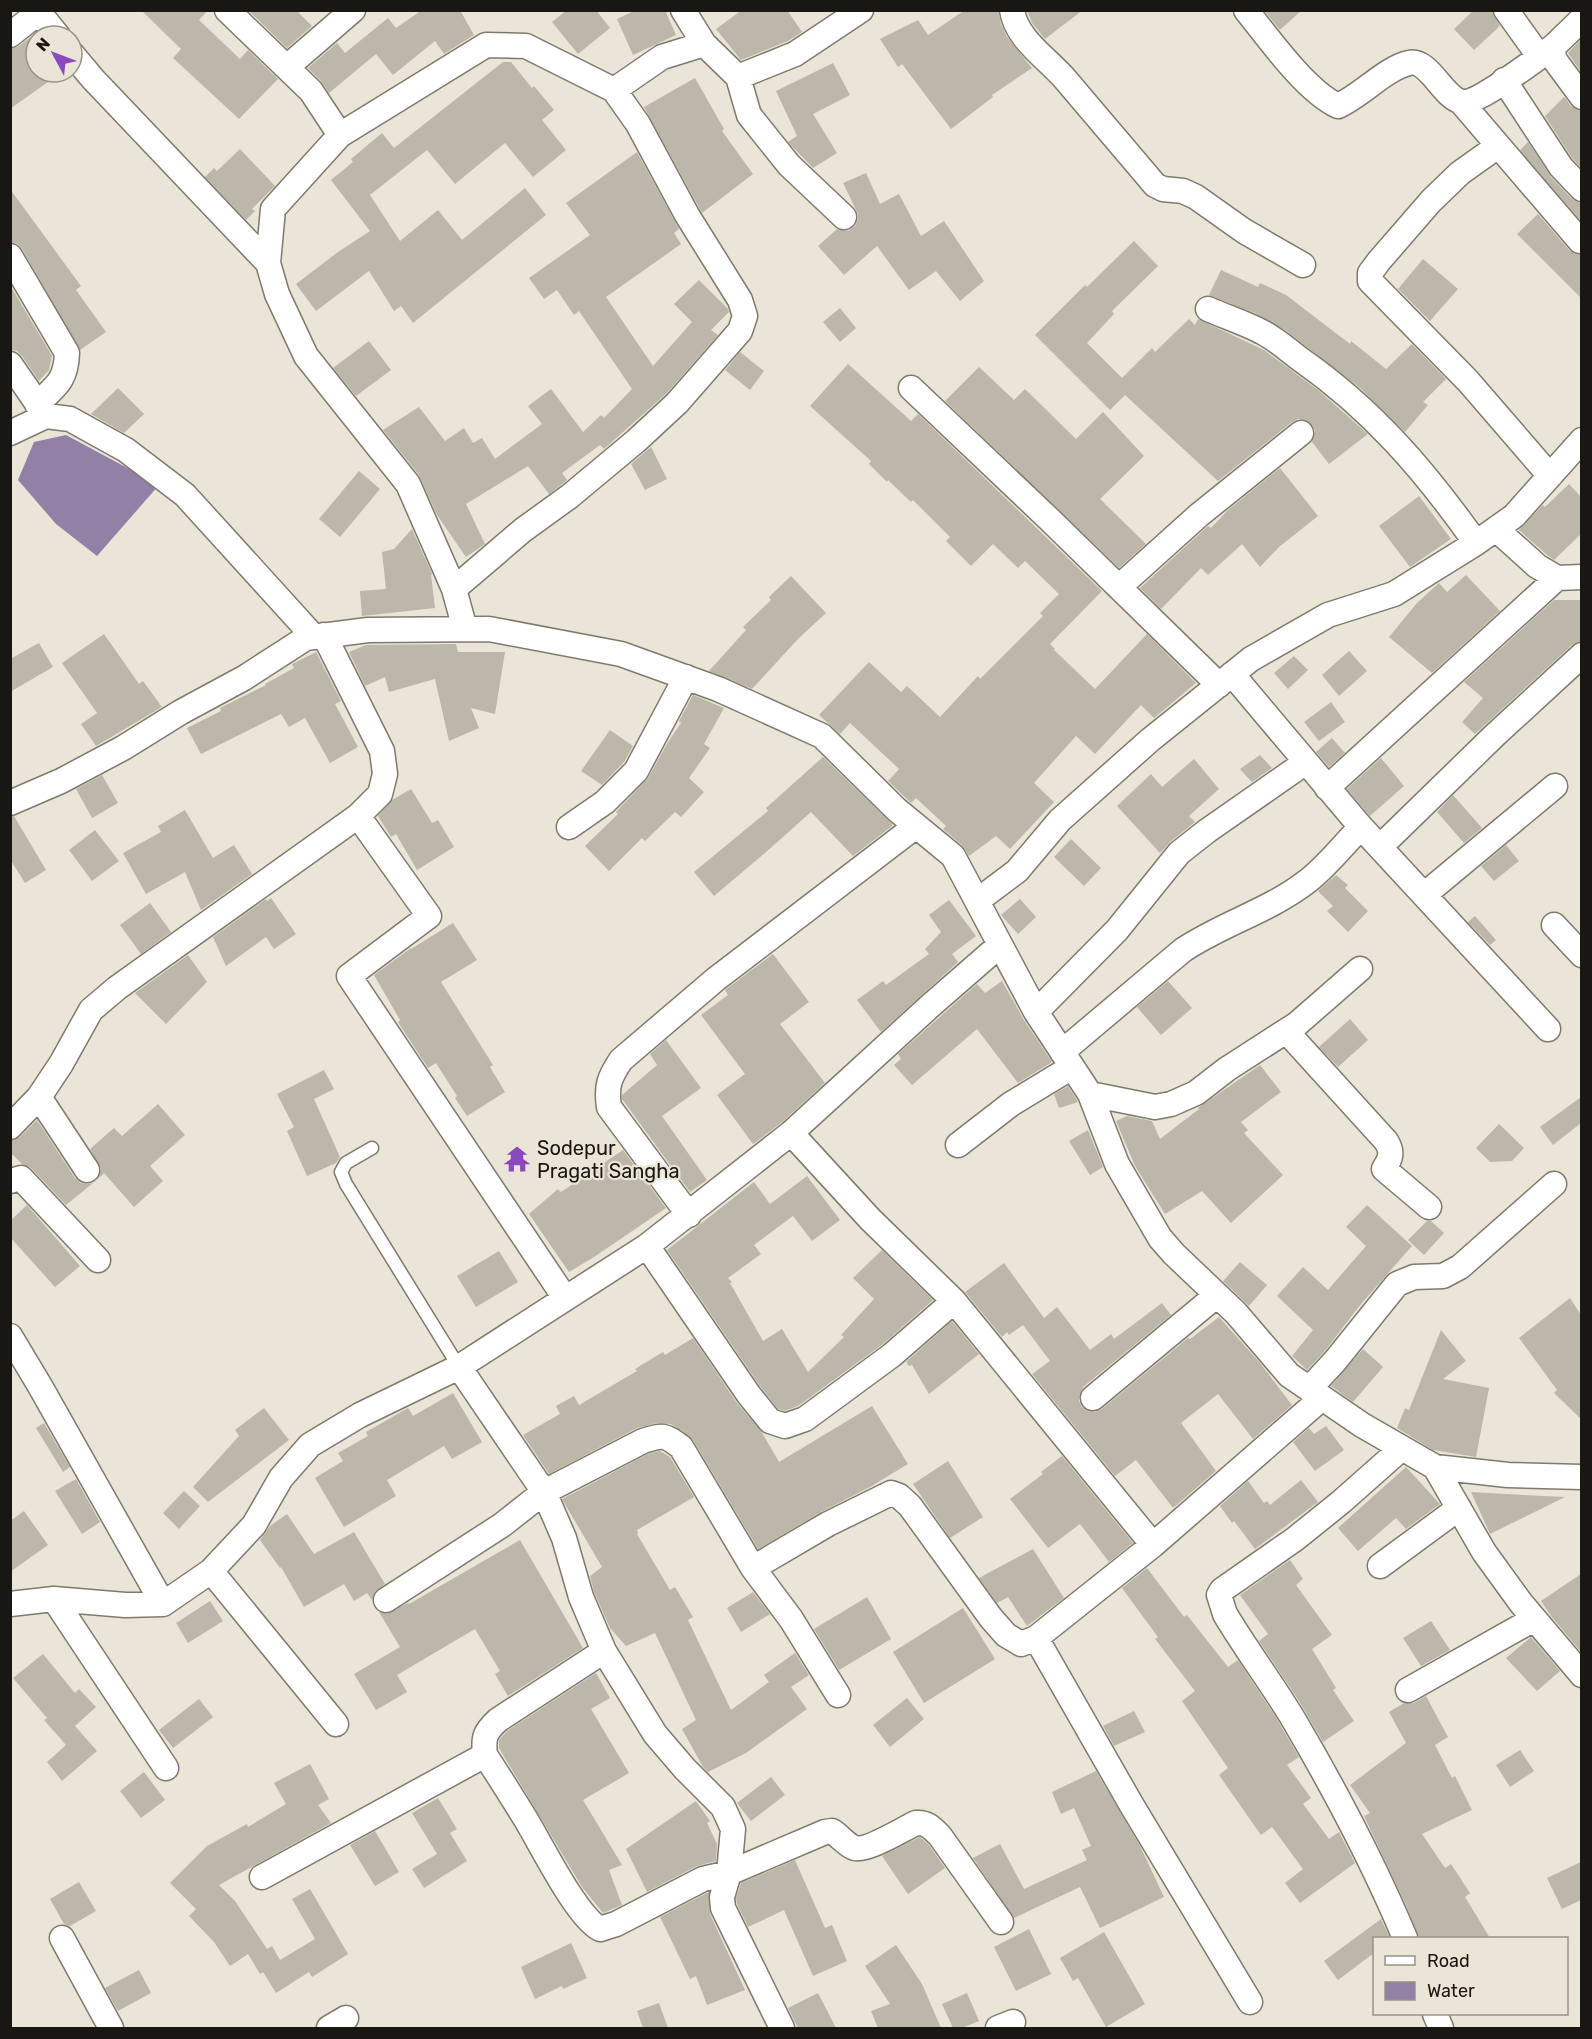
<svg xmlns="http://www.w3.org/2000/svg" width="1592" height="2039" viewBox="0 0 1592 2039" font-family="Rubik,sans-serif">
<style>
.water{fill:#9380a6}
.building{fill:#bcb7a9}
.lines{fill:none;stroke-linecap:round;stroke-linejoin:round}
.lane-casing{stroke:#7f7a6d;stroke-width:15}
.street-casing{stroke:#7f7a6d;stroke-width:27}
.lane{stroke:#fff;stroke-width:12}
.street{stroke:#fff;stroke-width:24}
.labels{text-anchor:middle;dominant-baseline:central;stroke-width:4.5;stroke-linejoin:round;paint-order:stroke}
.poi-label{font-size:20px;fill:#191712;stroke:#eae5d6;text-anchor:start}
</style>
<rect width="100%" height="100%" fill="#eae5d6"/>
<path class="water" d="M66,435L159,485L97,556L56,524L18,480L34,442Z"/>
<path class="building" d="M141,10H208L199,20L240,59L248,50L278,79L239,119L173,58L181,49Z
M248,10H296L312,26L287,48Z
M422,10H460L474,35L444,54L435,41L393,75L376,54L329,93L321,81L308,68L337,43L345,53L388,18L396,28Z
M567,10H596L610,28L578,54L552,22Z
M636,10H665L676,35L633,55L617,19Z
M742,10H787L802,32L788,41L741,60L716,29Z
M965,10H998L1001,24L1007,37L1032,68L992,95L993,97L951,129L902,64L898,67L880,39L918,20L928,35Z
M1027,10H1083L1045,39L1032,23Z
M1264,10H1302L1280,30Z
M1474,10H1492L1500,26L1474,50L1454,29Z
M36,33V72H62L10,109V49L19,46Z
M1581,39V72L1568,53Z
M503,62H511L532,88L534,86L554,110L542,120L566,150L533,177L505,143L455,184L427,150L370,195L400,241L438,210L462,240L525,188L546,215L413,323L401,306L394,311L369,271L316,311L296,284L338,252L370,231L331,180L353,162L351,159L382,133L394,148Z
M833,63L850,95L813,114L837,153L813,168L788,142L797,136L776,91Z
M695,78L724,129L722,131L753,174L702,213L644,107Z
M1564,97L1571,106L1581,111V168L1572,158L1545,116Z
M1528,142L1551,177L1572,199L1581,203V221L1520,150Z
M240,149L275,186L252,209L255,211L246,220L205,177L214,168L217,171Z
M637,152L679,229L674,233L681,244L606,297L653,366L692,322L674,304L699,280L728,309L729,312L711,330L718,335L667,393L604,449L600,445L562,473L567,480L561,485L549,494L528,466L466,504L485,544L466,557L437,515L419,475L383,430L419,407L445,441L464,428L473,443L482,438L495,459L542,424L528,406L551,389L583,432L601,415L604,418L632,389L579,311L574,315L557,290L544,299L529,278L590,235L566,203Z
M866,173L880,204L899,194L921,236L944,221L984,281L960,301L936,271L909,290L877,246L844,275L818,246L837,229L848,231L855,226L858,220V214L843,183Z
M10,189L81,286L76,290L106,332L80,350L22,249L18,244L10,242Z
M1538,214L1569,250L1575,254L1581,255V298L1517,234Z
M1134,241L1158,266L1112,311L1114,314L1087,343L1122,378L1152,348L1155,352L1189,319L1195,325L1198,319L1264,350L1318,390L1368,434L1329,464L1312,442L1315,431L1312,425L1306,420L1298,419L1292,422L1218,481L1125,395L1110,410L1035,335L1085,285L1087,287Z
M1423,259L1458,289L1430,321L1398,289Z
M1221,270L1258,287L1260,283L1286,295L1350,344L1351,341L1386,369L1412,344L1446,379L1423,402L1428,405L1405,432L1360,388L1285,330L1255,313L1209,295Z
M10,285L52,356L49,370L39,381L22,356L17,351L10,350Z
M840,308L856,328L840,342L823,322Z
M369,341L391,370L356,396L333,368Z
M740,352L764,371L750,390L725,370Z
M848,364L911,421L918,414L1102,591L1050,644L1055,649L1054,650L1095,689L1147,634L1196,683L1154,718L1141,705L1095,754L1076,736L1034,783L1054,802L1010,849L996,836L969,856L962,845L943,829L946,826L916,798L911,803L888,781L899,769L850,723L840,734L819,715L869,662L901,692L907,686L940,717L978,676L980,679L1043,616L1040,613L1059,594L1025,561L1018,568L993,544L971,566L946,541L950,537L913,500L911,502L888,480L887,482L869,464L871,461L810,406Z
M979,367L1014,400L1025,389L1076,439L1103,412L1144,456L1100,499L1146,544L1119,568L945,401Z
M118,388L144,414L124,433L91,414Z
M651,447L667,479L645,490L631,464Z
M1280,468L1318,516L1279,547L1260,567L1242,544L1208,575L1201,568L1161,609L1140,588L1208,526L1211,528L1228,510Z
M359,471L380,489L340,537L319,519Z
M1569,484L1581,497V534L1554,560L1546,554L1519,530L1543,505L1545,507Z
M1419,496L1451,539L1410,567L1379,526Z
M412,529L432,574L431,575L435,608L362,616L360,591L386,589L382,552L394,549Z
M1466,575L1500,611L1432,673L1389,637L1417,603L1439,583L1447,592Z
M791,576L826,613L798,639L752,689L709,671L746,630L743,627L771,600L769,597Z
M1554,600H1581V641L1572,645L1475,734L1462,722L1483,698L1464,682Z
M104,634L139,684L143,681L162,707L96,746L81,724L97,713L62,663Z
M39,643L53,667L10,692V659Z
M456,644L458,652H505L495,714L471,708L479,728L449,741L435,679L389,692L385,677L365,686L349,652L366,645Z
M1349,651L1367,671L1339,696L1322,675Z
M316,652L341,701L335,704L358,747L330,763L305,718L289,727L281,714L201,754L187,728L221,711L220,708L266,685L265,684L294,668L292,664Z
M1294,656L1308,670L1288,689L1274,673Z
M693,695L724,708L704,744L710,748L689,778L704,792L681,817L675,812L645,841L642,838L609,871L585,846L618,814L616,812L648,778L668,742L681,723L679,721Z
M1331,702L1345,722L1319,741L1304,722Z
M610,730L633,746L624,762L602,785L581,771Z
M1332,738L1345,753L1329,767L1316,752Z
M1260,755L1272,768L1252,782L1240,769Z
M823,757L892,824V826L853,856L811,812L765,853L714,896L694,872L768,811L766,808Z
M1381,758L1404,786L1370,816L1347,789Z
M1194,759L1219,789L1189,816L1195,822L1170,842L1160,853L1117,806L1151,774L1162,787Z
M102,775L118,803L92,818L76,789Z
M411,789L432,823L438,820L454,847L417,870L396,834L391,837L378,816L392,800Z
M1453,795L1482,828L1464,843L1437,812Z
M185,810L213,858L234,845L252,874L201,910L185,872L146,894L123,853L161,832L158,826Z
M14,816L46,870L25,883L10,859V817Z
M95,830L119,861L92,881L69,850Z
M1071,839L1101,868L1084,886L1054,857Z
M1506,845L1519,861L1494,881L1481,866Z
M1336,875L1348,885L1345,888L1368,911L1348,932L1327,911L1333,906L1318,891Z
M271,898L296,934L274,949L266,937L226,966L213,937L266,899L267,901Z
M1020,899L1036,917L1018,934L1001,915Z
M949,900L976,936L952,954L958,962L881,1032L857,1000L883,981L886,985L929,954L925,949L941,932L929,915Z
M150,903L171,932L141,954L120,925Z
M1475,916L1496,940L1490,945L1468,922Z
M453,923L477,960L441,982L493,1065L490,1067L505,1092L467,1116L455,1098L457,1096L436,1063L428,1068L405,1033L398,1022L400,1020L374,975L411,948V949Z
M773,954L809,1002L780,1024L825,1083L782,1122L753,1144L717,1095L745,1074L701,1015L728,995L725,990Z
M188,955L207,982L166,1024L135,993Z
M1002,981L1024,1020L1052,1062L1018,1083L977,1029L912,1085L894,1065L901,1059L898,1054L977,984L985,993Z
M1168,981L1192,1008L1161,1035L1137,1007Z
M1350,1019L1368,1040L1338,1067L1319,1047Z
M666,1040L701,1088L662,1116L707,1180L690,1192L622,1099V1095L657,1065L650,1054Z
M1260,1065L1281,1092L1241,1122L1248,1130L1244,1133L1283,1175L1231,1223L1202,1191L1165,1214L1135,1166L1116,1121L1127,1116L1152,1121L1160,1139L1199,1109L1198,1108Z
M324,1070L334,1089L314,1099L340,1157L336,1163L307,1176L287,1131L294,1127L277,1094Z
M1068,1086L1078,1102L1059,1108L1054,1094Z
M1581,1097V1123L1553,1145L1540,1127Z
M158,1104L185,1135L150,1166L163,1181L134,1207L104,1173L98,1179L101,1169L90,1149L114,1128L122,1136Z
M37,1120L75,1178L81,1183L87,1184L93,1183L66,1205L31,1168L22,1164L10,1152V1141L20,1137Z
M1499,1124L1524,1148L1512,1161L1490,1162L1476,1148Z
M1088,1130L1103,1167L1090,1175L1069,1141Z
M623,1150L666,1208L594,1257L569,1272L529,1214L558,1189L561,1192Z
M807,1176L840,1220L812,1241L793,1216L754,1245L761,1254L728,1278L732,1282L730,1283L763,1341L782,1329L808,1372L844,1337L841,1335L874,1299L853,1278L882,1250L933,1300L883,1344L798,1406L785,1411L778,1409L760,1386L667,1250L754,1182L770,1204Z
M27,1205L80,1266L55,1287L10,1237V1221Z
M1367,1205L1412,1246L1361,1304L1324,1352L1307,1370L1292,1356L1313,1330L1277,1296L1303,1267L1328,1290L1366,1246L1346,1227Z
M1427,1221H1431L1444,1233L1424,1255L1408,1240Z
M499,1251L518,1282L476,1307L457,1276Z
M1240,1262L1267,1285L1249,1306L1223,1281Z
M1004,1263L1044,1318L1057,1307L1090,1350L1111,1334L1114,1339L1162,1303L1171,1315L1083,1387L1080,1394L1079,1401L1082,1407L1088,1411L1095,1412L1102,1409L1188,1338L1190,1339L1219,1317L1260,1363L1292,1405L1253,1439L1218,1394L1181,1423L1216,1471L1173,1508L1136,1460L1115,1476L1032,1374L1050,1361L1023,1325L1009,1335L1007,1332L1002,1337L965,1292Z
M1570,1298L1581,1315V1419L1554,1393L1557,1390L1519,1338Z
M952,1321L979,1354L929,1394L912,1365L909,1366L906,1362Z
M1441,1330L1466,1361L1443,1379L1489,1388L1476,1457L1433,1450L1397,1428L1405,1408L1409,1410Z
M693,1338L737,1403L761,1431L779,1462L872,1406L908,1464L870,1487L821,1512L758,1549L693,1440L683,1431L671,1424L657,1423L637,1428L549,1474L523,1435L560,1414L556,1406L574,1396L579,1405L637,1371L635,1369L663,1352L665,1355Z
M1363,1349L1383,1367L1353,1402L1331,1386Z
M453,1393L482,1442L452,1459L444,1446L387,1480L396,1496L344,1527L315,1478L343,1461L338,1453L368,1436L366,1432L408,1408L413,1416Z
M264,1408L289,1440L208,1502L193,1487L239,1436L235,1430Z
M44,1423L70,1467L63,1472L36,1428Z
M1326,1426L1344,1450L1315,1471L1293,1442L1309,1428L1314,1434Z
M660,1451L670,1457L694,1497L637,1530L638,1533L637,1534L670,1590L675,1587L693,1617L688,1620L731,1710L769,1682L764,1675L795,1653L809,1675L791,1687L807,1709L746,1753L708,1772L703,1767L682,1729L696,1720L655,1633L626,1646L610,1628L594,1592L590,1576L602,1567L562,1499L648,1454Z
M1062,1456L1133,1543L1109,1562L1080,1524L1048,1548L1010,1499L1043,1474L1041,1472Z
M948,1461L983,1517L950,1538L913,1484Z
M1406,1467L1440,1504L1406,1529L1396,1518L1358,1551L1338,1528Z
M76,1479L100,1522L82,1534L55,1491Z
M1301,1480L1318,1502L1255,1549L1234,1521L1232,1523L1220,1506L1248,1481L1264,1503L1267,1501L1270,1505Z
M184,1491L200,1506L179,1529L163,1513Z
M1471,1492L1506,1494L1565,1497L1490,1534Z
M24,1511L48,1545L10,1572V1521Z
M287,1514L314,1554L354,1532L385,1584L374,1593L372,1600L367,1593L354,1601L344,1584L304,1607L281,1567L280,1568L260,1540L270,1526Z
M520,1540L583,1648L508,1696L495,1674L500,1671L475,1629L397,1675L407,1692L376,1710L354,1674L400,1647L379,1612L387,1614L408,1603L409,1604Z
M1033,1549L1064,1598L1027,1626L1008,1597L997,1603L979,1578Z
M1290,1560L1303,1579L1296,1585L1332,1635L1312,1649L1336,1688L1333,1690L1354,1721L1323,1742L1299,1701L1259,1641L1268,1634L1240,1595Z
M1147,1568L1184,1617L1187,1615L1228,1667L1238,1660L1275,1716L1299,1757L1287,1765L1311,1798L1303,1804L1329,1839L1339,1832L1355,1863L1300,1903L1285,1883L1303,1869L1272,1827L1261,1835L1219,1775L1228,1768L1182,1701L1195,1691L1155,1639L1158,1637L1122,1588Z
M1581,1574V1652L1551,1616L1541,1601Z
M753,1592L770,1614L741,1632L727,1608Z
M867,1597L891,1639L839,1670L814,1629Z
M210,1601L223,1621L188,1643L176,1623Z
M963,1608L995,1659L924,1703L893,1652Z
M1431,1621L1450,1650L1421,1666L1403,1638Z
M1531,1637L1560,1671L1537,1691L1506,1658Z
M43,1654L75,1693L79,1689L96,1707L75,1726L97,1751L62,1781L47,1762L66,1745L44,1720L47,1718L13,1678Z
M596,1673L610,1698L591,1709L629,1773L583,1800L622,1865L609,1870L622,1905L603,1913L582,1887L499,1748V1740L507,1731Z
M1426,1696L1448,1737L1435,1745L1452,1778L1455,1776L1472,1810L1422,1834L1445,1868L1451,1864L1470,1893L1465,1897L1490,1938H1419L1406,1905L1364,1816L1370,1813L1350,1785L1406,1743L1389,1712L1404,1703H1414Z
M907,1698L924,1719L890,1747L873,1725Z
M199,1699L213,1717L173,1748L159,1730Z
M1134,1711L1145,1732L1114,1746L1103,1726Z
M1520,1750L1534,1771L1510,1787L1496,1765Z
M310,1764L329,1799L318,1805L331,1823L219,1885L235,1901L267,1949L272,1946L280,1960L315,1939L292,1899L310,1889L348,1954L312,1977L309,1972L276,1993L263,1972L260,1974L248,1954L230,1966L214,1942L189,1916L196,1909L170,1883L207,1846L247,1824L248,1827L286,1804L274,1783Z
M1096,1771L1140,1846L1164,1897L1100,1928L1080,1887L1014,1918L973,1858L1000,1844L1024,1889L1087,1860L1082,1850L1091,1846L1074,1808L1061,1814L1052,1792Z
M144,1772L165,1800L141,1818L120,1791Z
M771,1777L785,1795L751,1821L737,1803Z
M438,1798L457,1829L450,1833L467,1861L424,1888L412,1869L437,1854L412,1813Z
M696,1801L710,1821L707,1823L717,1844L716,1861L697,1866L647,1892L626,1849Z
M375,1831L399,1872L375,1886L350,1845Z
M920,1837L929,1845L945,1868L908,1894L882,1856Z
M795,1860L825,1928L832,1925L847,1961L813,1976L784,1910L748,1927L737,1904L736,1898L741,1883Z
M1581,1862V1900L1562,1909L1547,1878Z
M79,1882L96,1911L70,1926L64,1924L50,1899Z
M709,1892L710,1914L745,1990L707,2005L696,1976L690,1979L660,1917Z
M1381,1919L1390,1938H1374V1953L1338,1980L1324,1961Z
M1029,1929L1051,1974L1016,1991L994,1947Z
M1104,1932L1145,2004L1106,2027L1078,1978L1073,1981L1060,1958Z
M571,1943L587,1978L563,1989L562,1986L535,1999L521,1967Z
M896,1945L922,1984L941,2028H878L871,2011L890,2004L865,1966Z
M139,1970L151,1993L118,2011L105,1988Z
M818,1993L836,2028H798L788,2008Z
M967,1993L979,2021L962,2028H953L942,2004Z
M659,2003L668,2028H643L637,2011Z"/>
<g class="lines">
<g class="lane-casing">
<path id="lane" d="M372,1148L346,1163L341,1172L346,1184L459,1367"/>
</g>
<g class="street-casing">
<path id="street" d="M37,10L58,36
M227,10L311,91L340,135
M683,10L704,44
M1012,10C1016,39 1048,59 1065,79C1095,114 1125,150 1155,185L1163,189L1183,191L1196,197L1244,231L1303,265
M1246,10C1269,39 1306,91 1338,106C1361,96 1386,68 1409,63C1429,58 1444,100 1463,102C1479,103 1537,58 1553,47
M1506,10L1539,56
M1582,19L1553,47L1554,59L1582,97
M10,35L38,13
M72,54L93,79L268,263
M287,67L353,10
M738,77L749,115L789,165L844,217
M1504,80L1561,167L1582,189
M1461,102L1580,241
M1498,146L1460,173L1431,201L1379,261L1370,273V281L1468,381L1550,476
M10,256L67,353C66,381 56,386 37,404
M1208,309C1226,317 1245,323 1262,332C1276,339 1288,350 1300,359C1373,410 1425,471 1476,543
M10,364L46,416
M911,388L1049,519L1219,685
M10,433L46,416L70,419L126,450L185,495L314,637
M1496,529L1537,566L1557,578L1582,577
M1119,587L1199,515L1301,433
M454,589L523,530L570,496L636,441L677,403L740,331L745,316L740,300L687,215L638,124L614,90
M465,629L454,589L408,484L306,356L277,294L268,263L273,209L340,135L486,45L526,46L614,90L662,57L704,44L738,77L795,54L861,10
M1232,674L1361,827L1548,1029
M1327,788L1557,578
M10,803L61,781L123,748L181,712L244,678L306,638L368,630L489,629L621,654L718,689L822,736L897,810L953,856L1036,1012L1090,1094L1117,1164L1160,1238L1174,1254L1236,1313L1289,1375L1362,1425L1435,1467L1484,1552L1521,1603L1582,1675
M358,816L429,916L349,976L565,1298
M569,827L605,802L636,771L686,677
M1380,847L1495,735L1582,655
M1424,895L1555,786
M977,901L1017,871L1060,820L1150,740L1251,659L1328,615L1394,594L1476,543L1514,516L1582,440
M1554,925L1582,955
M1036,1012L1117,930L1179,853L1207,831L1306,762
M1287,1032L1386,1141C1393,1152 1391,1158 1384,1169L1429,1207
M1062,1052L1183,950C1222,924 1268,911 1305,883C1324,870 1344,844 1361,827
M1090,1094L1155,1107L1171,1104L1196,1093L1227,1069L1297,1024L1360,969
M39,1097L87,1170
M10,1127L39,1097L61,1064L91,1010L117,988L358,816L380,794L385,774L382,751L324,635
M791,1133L870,1219L954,1301L1153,1545
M958,1145L1011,1104L1072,1067
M10,1181L21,1178L98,1260
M689,1215L609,1107C606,1086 609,1078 621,1060L716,979L916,826
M647,1246L749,1395L770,1421L785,1426L805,1419L892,1355L954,1301
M10,1336L40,1386L163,1604
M459,1367L544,1492L564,1538L581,1597L604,1651L655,1734L685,1769L723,1807L733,1829L729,1873L722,1897L723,1908L782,2028
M1309,1389L1335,1361L1397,1284L1414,1277L1443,1276L1460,1267L1554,1184
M1093,1398L1217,1295
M1402,1448L1341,1502L1295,1539L1222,1590L1219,1595L1225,1614C1247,1651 1273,1685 1295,1722C1336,1792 1374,1864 1405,1938
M1435,1467L1508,1475L1582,1477
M1380,1566L1459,1508
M753,1568L828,1524L891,1493L899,1496L910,1506L991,1618L1006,1635L1021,1644L1036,1638L1153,1545L1322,1398
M211,1571L336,1724
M54,1599L166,1768
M386,1600L502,1525L544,1492L643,1441C663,1435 664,1434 681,1447L753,1568L791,1619L838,1695
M10,1604L54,1599L125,1605L163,1604L211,1571L254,1525L281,1478L310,1445L360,1415L459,1367L647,1246L791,1133L930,1006L1000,945
M1036,1638L1131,1804L1250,2002
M604,1651L498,1720C485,1732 483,1737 485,1755C499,1776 512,1797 525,1818C541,1844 576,1916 600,1929L616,1924L703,1879L729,1873L825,1832L832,1831C840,1836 847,1846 855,1848C868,1851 903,1829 916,1823C927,1822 932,1828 940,1836L1001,1922
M1408,1690L1534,1619
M262,1877L485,1755
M62,1938L111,2028
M1435,2014L1441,2028
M329,2028L346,2018
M998,2028L1013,2022"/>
</g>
<use href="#lane" class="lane"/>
<use href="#street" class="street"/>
</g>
<defs>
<g id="temple-bare" transform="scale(2.07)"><path d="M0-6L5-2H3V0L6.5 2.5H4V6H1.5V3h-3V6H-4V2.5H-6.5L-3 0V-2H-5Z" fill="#8b49be" stroke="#eae5d6" stroke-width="2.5" paint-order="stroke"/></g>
</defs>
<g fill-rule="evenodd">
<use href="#temple-bare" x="517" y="1159"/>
</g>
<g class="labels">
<g class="poi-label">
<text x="537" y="1148">Sodepur<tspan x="537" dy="23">Pragati Sangha</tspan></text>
</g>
</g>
<rect width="1592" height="2039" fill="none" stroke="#191712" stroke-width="24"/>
<rect x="1373" y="1937" width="195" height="78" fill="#eae5d6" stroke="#969388" stroke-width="1.5"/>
<rect x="1385" y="1956" width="30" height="9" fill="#ffffff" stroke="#969388" stroke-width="1.5"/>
<text x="1427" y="1967" font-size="18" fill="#191712">Road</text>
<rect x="1385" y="1982" width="30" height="18" fill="#9380a6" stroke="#969388" stroke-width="1.5"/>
<text x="1427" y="1997" font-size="18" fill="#191712">Water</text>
<g transform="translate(54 54) rotate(311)"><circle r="28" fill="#eae5d6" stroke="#969388" stroke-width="1.5"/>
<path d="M0-4.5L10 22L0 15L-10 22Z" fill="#8b49be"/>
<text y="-9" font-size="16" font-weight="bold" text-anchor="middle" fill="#191712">N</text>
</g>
</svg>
